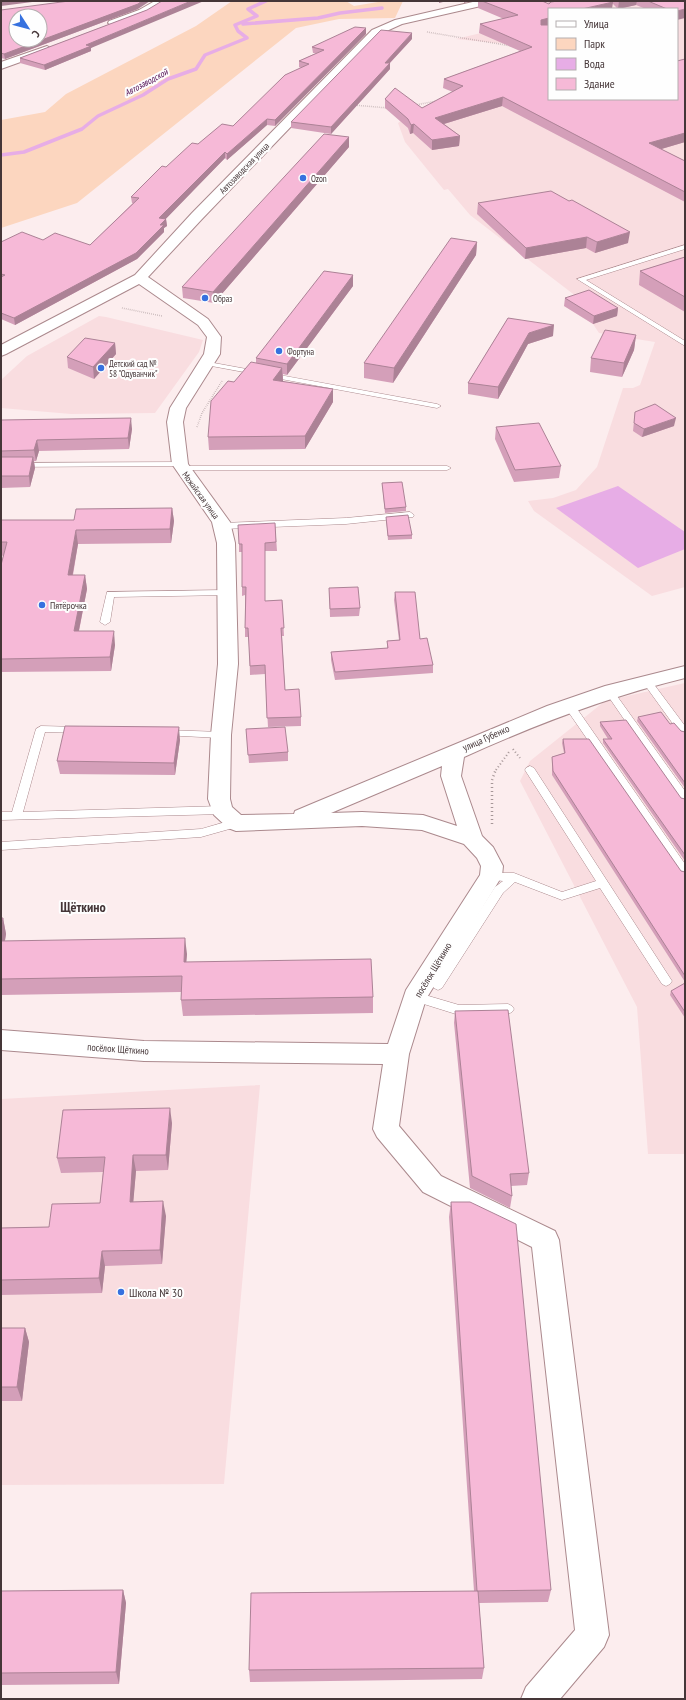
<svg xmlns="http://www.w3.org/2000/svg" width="686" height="1700" viewBox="0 0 686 1700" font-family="'PT Sans Narrow',sans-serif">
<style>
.built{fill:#f9dde0}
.green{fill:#fcd6bf}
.water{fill:#e7ade6}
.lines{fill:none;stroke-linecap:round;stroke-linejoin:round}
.stream{stroke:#e7ade6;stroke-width:3.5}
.service-casing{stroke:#ab898d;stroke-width:1}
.minor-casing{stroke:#ab898d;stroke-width:2}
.path-far2{stroke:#a69798;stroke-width:1.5;stroke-dasharray:0.5 1.5;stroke-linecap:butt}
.path-far1{stroke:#a69798;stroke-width:2;stroke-dasharray:1 2.5;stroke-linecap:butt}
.path{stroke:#a69798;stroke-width:2.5;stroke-dasharray:1 3;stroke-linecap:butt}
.service{fill:#fff;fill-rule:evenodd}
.minor{fill:#fff;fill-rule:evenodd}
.wall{fill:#d49fb9}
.shaded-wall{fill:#ac8296}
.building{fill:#f6b9d7;stroke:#ac8296;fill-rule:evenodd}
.poi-dot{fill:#3671df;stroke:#fefefe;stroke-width:1.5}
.labels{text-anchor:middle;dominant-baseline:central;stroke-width:4;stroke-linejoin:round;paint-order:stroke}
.far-water-label{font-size:9px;font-style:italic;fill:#4b054e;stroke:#fefefe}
.far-street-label{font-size:9px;fill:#453638;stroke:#fefefe}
.far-poi-label{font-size:9px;fill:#453638;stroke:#fefefe;text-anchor:start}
.poi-label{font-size:10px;fill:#453638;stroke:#fefefe;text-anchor:start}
.street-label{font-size:10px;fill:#453638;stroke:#fefefe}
.near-poi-label{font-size:12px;fill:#453638;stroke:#fefefe;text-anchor:start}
.district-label{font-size:14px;font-weight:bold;fill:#453638;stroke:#fefefe}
</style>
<rect width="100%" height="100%" fill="#fcedee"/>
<path class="built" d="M518,1H685V587L652,596L534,511L528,501L553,498L576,490L597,467L623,388H633L640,385L655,342L599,333L593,324L564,306L581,300L470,215L448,189L444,190L405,142L398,123L406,118L549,99H677V9H549L535,47L456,39L514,25Z
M99,316L106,317L203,340L199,352L155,413L71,414L1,408V380L27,356Z
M685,683V1154H648L637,1007L520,781L530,761L605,701Z
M260,1085L224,1484L1,1485V1099Z"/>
<path class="green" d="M232,1H346L354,6L384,1H403L395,18L339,19L296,28L77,203L1,228V120L45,112L66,94L196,26Z"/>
<path class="water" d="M618,486L685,532V549L638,568L556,508Z"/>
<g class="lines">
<path class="stream" d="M243,24L318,18L340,13L382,8
M1,155L24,152L82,129L98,116L143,95L168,79L196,69L205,55L247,38L238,31L235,25L257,16L248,9L266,1"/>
<g class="service-casing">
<path id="service" d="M685,245V249L586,280L685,341V346L577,279Z
M203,361L437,404L441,406L437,408L206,365H203Z
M180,462H183V466H447L451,468L447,470H179V466L1,467V463Z
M410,512L414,515L413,517L346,524L222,529L218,526L222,523L346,518Z
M227,590L230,591L232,593L230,595L114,597L110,622L105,625L100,622L107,592Z
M647,678L650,679L685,726V736L681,735L642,681Z
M609,688L612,689L685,791V803L681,802L606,693L604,691L606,689Z
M569,702L573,703L685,864V876L681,875L565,707L564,705Z
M41,726L79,727L84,730L79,733L45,732L23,812L222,806L226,807L227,810L226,813L222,814L1,820V812H12L36,729Z
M166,730L221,732L226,735L221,738L162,735L161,733L162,731Z
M530,766L534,768L670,978L672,981L670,984L666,986L662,984L600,888L562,900L515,882L503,893L442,988L438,990L434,988L432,985L434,982L495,887L503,881L487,879L485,876L487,873H514L562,892L596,881L525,770L526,768Z
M236,819L240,820L241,823L240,826L201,837L1,850V842L201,829Z
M415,992L459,1005L508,1004L512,1006L514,1009L512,1012L508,1014L459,1015L411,1000L409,997L411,994Z"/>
</g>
<g class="minor-casing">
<path id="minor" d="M152,1H163L164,3L147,14L117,25L113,26L108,23L109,21L139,10L153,2Z
M477,1H495L494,3L402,24L380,34L202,219L148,277L208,319L221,337L220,354L186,408L183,422L188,464L230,522L235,543L238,664L231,735L230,799L232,807L241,815L294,814L295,811L314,803L547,706L605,686L685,666V678C607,697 537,724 464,757L461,776L482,836L493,847L503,866L502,876L426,999L409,1054L399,1126L441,1176L555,1231L559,1240L609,1635L604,1647L560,1699H521L526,1687L575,1630L532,1247L423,1192L377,1137L373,1129L383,1064L144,1061L1,1050V1030L144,1041L388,1044L406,990L480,875L481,866L477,858L464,844L422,830L362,826L236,831L228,828L214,815L208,799L211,735L218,664L217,543L212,522L172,464L167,422L170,408L204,354L207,337L198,325L139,284L6,354L1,356V345L135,275L192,213L372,30L395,20ZM442,766L441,776L457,826L423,815L362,812L331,813Z
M47,46L52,49L51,51L1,69V62Z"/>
</g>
<path class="path-far2" d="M427,32L511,46
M353,105L388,108
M415,105L437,101
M122,308L162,316
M197,427L202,413L222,381"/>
<path class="path-far1" d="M513,749L520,758
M496,770L509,752"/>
<path class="path" d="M492,824V780L496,769"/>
<use href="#service" class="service"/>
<use href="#minor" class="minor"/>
</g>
<path class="wall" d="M478,1H542L549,4L550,3L544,1H685L677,9H646L636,5L618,9L613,4L549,9V99L685,59V142L661,149L685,161V202L502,106L444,124L460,136L459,146L432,150L413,133L410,134L408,128L385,108V99L422,108L453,92L443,88L444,79L520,51L479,33L480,24L504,19L478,8Z
M138,9L5,59L1,58V10Z
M147,10L91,48V51L45,70L20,63V58Z
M366,34L275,126L267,125L227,160L225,158L165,219H166L167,226L164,228V232L137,259L15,325L1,319V242L43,240L90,245L133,203H132L131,197L166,167L198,144L233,126L301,68L299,67V61L316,53H313L312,47Z
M412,39L390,63V69L331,134L291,128V122Z
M349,137V147L214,303L183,298L182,287Z
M478,203L628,243L595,253L586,248L525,259L477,214Z
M477,242L476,255L393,383L364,378V363Z
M685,257V312L639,285L640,271Z
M353,275V286L287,375L283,374V381L333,402L305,449L209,450L208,437L234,382L256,363V358Z
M565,298L618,308L617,316L593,324L564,306Z
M508,318L553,336L528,344L498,399L468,394V383Z
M636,335L634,350L622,377L590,372L591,358Z
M115,343L116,354L94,379L68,368L67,357Z
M635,412L674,426L642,437L633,431Z
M1,420L132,429L129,449L39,451L36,461H34L35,468L30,487L1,488Z
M496,427L561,466L559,478L514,482L495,439Z
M382,483L406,507V511L385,513Z
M172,508L174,521L171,543L78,544L73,575H85L87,589L79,631L115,645L111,671L1,672V565L3,556L1,555V520H74Z
M386,517L412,535V539L388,540Z
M275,523L277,551H265V601L282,600L284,636H282L285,690L301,717V726L268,727L265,674L250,675L249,637H245V595L242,596V552H239V544Z
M329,588L360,608L359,616L330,617Z
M395,592L420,639L433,665V673L335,680L331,660V652L387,648V641L399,640L394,600Z
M638,717L670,724L681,731L685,732V788L637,721Z
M600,722L681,798L685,799V861L603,743V739H608L600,726Z
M246,729L288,752V761L249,763Z
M563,739L681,871L685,872V982L552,775V757L564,753L562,743Z
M180,740L175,775L60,774L57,761Z
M1,918H3L6,934L5,941L187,954L186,962L373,997V1013L183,1016L181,1000V992L1,995Z
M685,983V1018L670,995L671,991Z
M455,1011L529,1173L527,1185L511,1186L512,1196L510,1208L470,1188L454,1023Z
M172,1123L168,1170L136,1171L133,1202L166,1216L162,1264L105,1266L102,1293L1,1295V1228L49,1227L100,1203L103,1172L61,1173L57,1158Z
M451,1202L551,1590L548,1602L479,1603L484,1668L482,1679L250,1682L249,1670L474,1591L449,1217Z
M1,1328H25L29,1342L22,1401H1Z
M123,1590L126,1603L119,1684L1,1685V1591Z"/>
<path class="shaded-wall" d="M1,1H40L1,6Z
M142,1H150L138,9L5,59L4,54Z
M191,1H204L91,48V51L45,70L44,65L86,45Z
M439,1H447L439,3Z
M464,1H470L464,3Z
M619,1H637L636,5L618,9Z
M613,2L612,9H582Z
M685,9V18L677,20V11Z
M549,18V26L541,28V20Z
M366,28V34L275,126V120Z
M412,33V39L385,68V63Z
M390,63V69L331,134V127Z
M503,97L502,106L434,127L435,118Z
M267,119V125L227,160V154Z
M414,124L413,133L410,134L411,125Z
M685,133V142L648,153L649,143Z
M460,136L459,146L432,150V140Z
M349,137V147L214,303L213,292Z
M225,152V158L160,225L159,218Z
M166,219L167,226L164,228V232L137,259L15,325L14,318L160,225Z
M630,232L628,243L595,253L597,242Z
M587,237L586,248L525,259L526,248Z
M477,242L476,255L393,383L394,368Z
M353,275V286L287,375V364Z
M618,308L617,316L593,324L594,316Z
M554,325L553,336L528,344L498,399V387L529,333Z
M636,335L634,350L622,377L624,363Z
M115,343L116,354L94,379L93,367Z
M282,368L283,381L274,393L273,380Z
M333,389V402L305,449V436Z
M131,418L132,429L129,449L128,438Z
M676,418L674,426L642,437L644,429Z
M37,440L39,451L36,461L34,450Z
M33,457L35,468L30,487L29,476Z
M172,508L174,521L171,543L170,529Z
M76,530L78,544L70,589L68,575Z
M85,575L87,589L76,645L74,631Z
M114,631L115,645L111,671L110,657Z
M179,727L180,740L175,775L174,763Z
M3,918L6,934L2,957L1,951V928Z
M185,938L187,954L185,978L184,962Z
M170,1108L172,1123L168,1170L166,1155Z
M133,1155L136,1171L132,1217L130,1202Z
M163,1201L166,1216L162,1264L160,1250Z
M102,1251L105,1266L102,1293L99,1278Z
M25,1328L29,1342L22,1401L17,1387Z
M123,1590L126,1603L119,1684L116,1672Z"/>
<path class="building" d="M69,1H142L138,4L4,54L1,53V10ZM16,16H40V40H16Z
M162,1H191L86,45L91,46L44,65L20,58L147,10Z
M482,1H542L549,4L551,2L558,1H606L613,2L582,9H549V18L541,20V25H549V99H677V61L685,59V133L649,143L685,161V192L503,97L435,118L460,136L432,140L414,124L411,125L408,119L385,99L395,88L422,108L463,86L444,79L532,47L480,24L518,15Z
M648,1H685V9L677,11V9H667Z
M355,27L366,28L275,120L267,119L227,154L225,152L159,218L166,219L160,225H164L136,253L14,318L1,313V277L5,275L1,274V242L22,232L43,240L55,233L90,245L139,198L131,197L162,166L166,167L192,143L198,144L222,124L233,126L285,75L309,64L299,61L324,50L312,47Z
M381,30L412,33L385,63H390L331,127L291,122Z
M324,134L349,137L213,292L182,287Z
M551,191L569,201L572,200L630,232L597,242L587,237L526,248L478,203Z
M451,238L477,242L394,368L364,363Z
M685,257V297L640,271Z
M324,271L353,275L287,364L256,358Z
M589,290L618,308L594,316L565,298Z
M508,318L554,325L529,333L498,387L468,383Z
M605,330L636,335L624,363L591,358Z
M85,338L115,343L93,367L67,357Z
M251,362L282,368L273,380L333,389L305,436L208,437L211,401L228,381L234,382Z
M655,404L676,418L644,429L634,423L635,412Z
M131,418L128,438L37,440L34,450L1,451V420Z
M539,423L561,466L515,470L496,427Z
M1,457H33L29,476H1Z
M402,482L406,507L385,509L382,483Z
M172,508L170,529L76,530L68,575H85L74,631H114L110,657L1,659V565L7,542H1V520H74L76,509Z
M408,515L412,535L388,536L386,517Z
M275,523L276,542L265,543V601L282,600L284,628H281L285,690L299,689L301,717L267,718L265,665L250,666L248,628H245L246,587H242V544H239L238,525Z
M358,587L360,608L330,609L329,588Z
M395,592H415L420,639L427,638L433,665L335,672L331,652L388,648L387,641L400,640Z
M661,712L670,724L674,723L681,731L685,732V783L638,717Z
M626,720L681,798L685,799V855L603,739H612L600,722Z
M65,726L179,727L174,763L57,761Z
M285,727L288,752L248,755L246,729Z
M563,739H589L681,871L685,872V976L553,771L552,757L565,753Z
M1,918H3L1,928Z
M185,938L184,962L371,959L373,997L181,1000L182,976L1,979V941Z
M685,983V1012L671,991Z
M508,1010L529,1173L510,1174L512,1196L472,1176L455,1011Z
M170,1108L166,1155H133L130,1202L163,1201L160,1250L102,1251L99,1278L1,1280V1228L49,1227L52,1204L100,1203L105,1157L57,1158L63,1110Z
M451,1202H470L516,1224L551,1590L477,1591Z
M1,1328H25L17,1387H1Z
M123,1590L116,1672L1,1673V1591Z
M478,1591L484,1668L249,1670L251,1593Z"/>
<g class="poi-dot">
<circle cx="303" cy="178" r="4"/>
<circle cx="205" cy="298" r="4"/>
<circle cx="279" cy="351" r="4"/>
<circle cx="101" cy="368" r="4"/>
<circle cx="42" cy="605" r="4"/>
<circle cx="121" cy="1292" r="4"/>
</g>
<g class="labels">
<g class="far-water-label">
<text transform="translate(146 82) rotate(-28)">Автозаводской</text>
</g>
<g class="far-street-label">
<text transform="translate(244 168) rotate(-46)">Автозаводская улица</text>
<text transform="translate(201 495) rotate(54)">Можайская улица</text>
</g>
<g class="far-poi-label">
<text x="311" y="178">Ozon</text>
<text x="213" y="298">Образ</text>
<text x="287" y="351">Фортуна</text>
<text x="109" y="363">Детский сад №<tspan x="109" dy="10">58 "Одуванчик"</tspan></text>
</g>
<g class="poi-label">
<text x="50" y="605">Пятёрочка</text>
</g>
<g class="street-label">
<text transform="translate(486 738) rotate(-24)">улица Губенко</text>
<text transform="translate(433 970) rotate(-59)">посёлок Щёткино</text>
<text transform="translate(118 1049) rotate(4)">посёлок Щёткино</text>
</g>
<g class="near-poi-label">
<text x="129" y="1292">Школа № 30</text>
</g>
<g class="district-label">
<text x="83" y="907">Щёткино</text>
</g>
</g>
<rect width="686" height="1700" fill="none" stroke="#453638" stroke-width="4"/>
<rect x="548" y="8" width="130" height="92" fill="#fefefe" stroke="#b4aeaf"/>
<rect x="556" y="21" width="20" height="6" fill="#ffffff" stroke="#b4aeaf"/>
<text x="584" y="28" font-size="12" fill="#453638">Улица</text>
<rect x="556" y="38" width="20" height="12" fill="#fcd6bf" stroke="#b4aeaf"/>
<text x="584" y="48" font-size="12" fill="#453638">Парк</text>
<rect x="556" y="58" width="20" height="12" fill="#e7ade6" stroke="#b4aeaf"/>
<text x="584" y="68" font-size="12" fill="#453638">Вода</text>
<rect x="556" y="78" width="20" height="12" fill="#f6b9d7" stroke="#b4aeaf"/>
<text x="584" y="88" font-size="12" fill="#453638">Здание</text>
<g transform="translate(28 28) rotate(126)"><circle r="19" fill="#fefefe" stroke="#b4aeaf"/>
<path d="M0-3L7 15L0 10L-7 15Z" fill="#3671df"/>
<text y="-6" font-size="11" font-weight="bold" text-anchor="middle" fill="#453638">С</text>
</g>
</svg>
